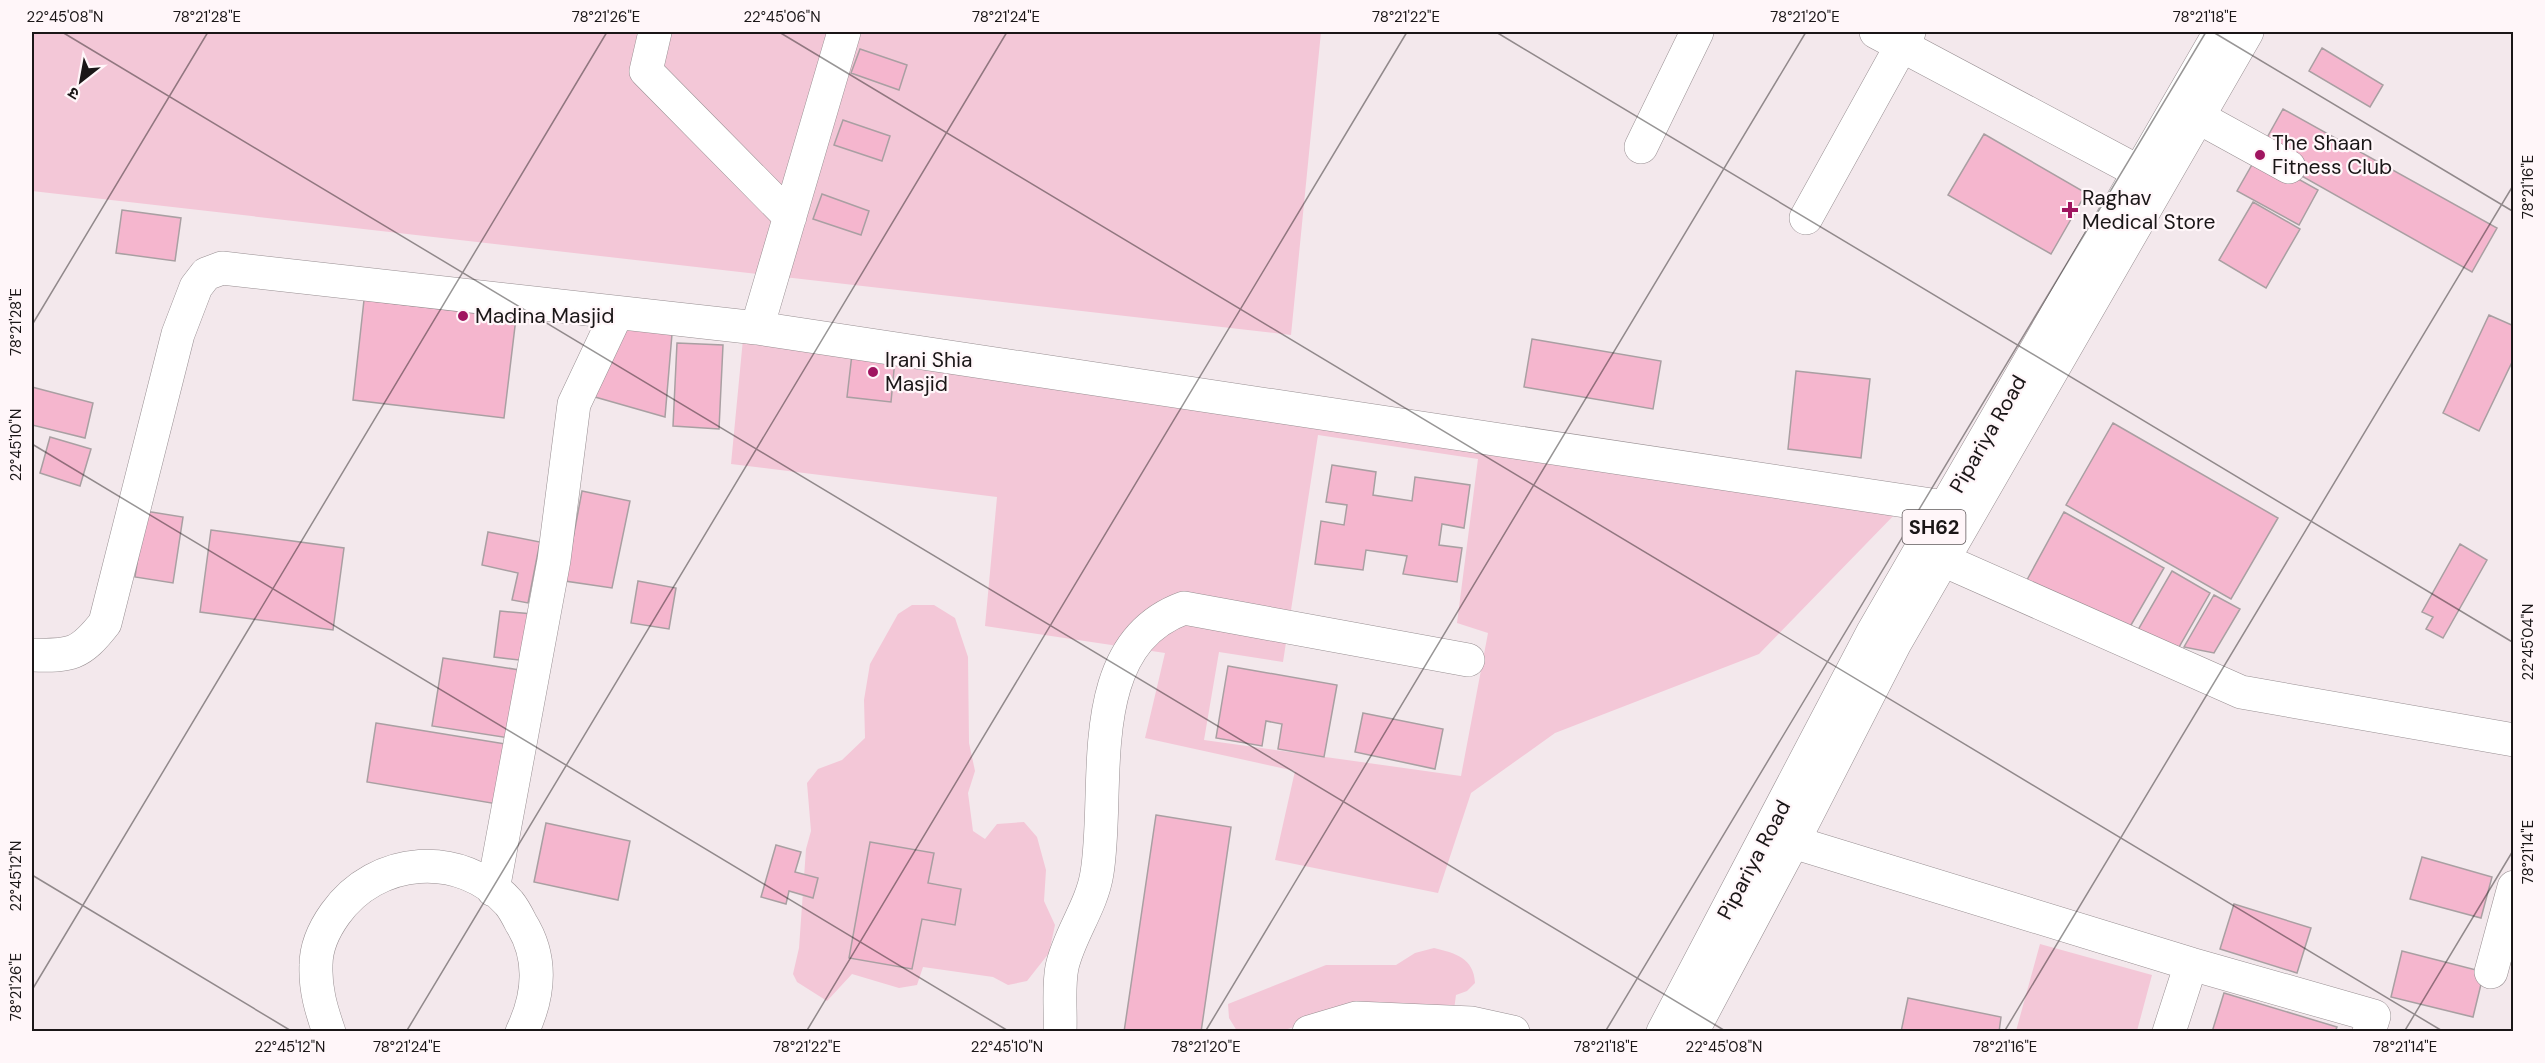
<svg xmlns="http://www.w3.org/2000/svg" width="2545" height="1063" viewBox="0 0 2545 1063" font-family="'DM Sans','Noto Sans Devanagari',sans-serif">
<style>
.green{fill:#f3c7d7;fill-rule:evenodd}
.building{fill:#f5b6ce;stroke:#a99fa2;stroke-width:1.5}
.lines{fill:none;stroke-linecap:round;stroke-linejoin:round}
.minor-casing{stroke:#988f92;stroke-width:34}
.major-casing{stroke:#988f92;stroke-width:34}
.minor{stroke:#fff;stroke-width:33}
.major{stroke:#fff;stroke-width:33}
.ticks{fill:none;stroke:#1a1617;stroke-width:1.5;stroke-opacity:0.45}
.poi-dot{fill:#a01560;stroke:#fff6f9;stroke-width:2}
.labels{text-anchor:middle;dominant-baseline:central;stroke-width:4.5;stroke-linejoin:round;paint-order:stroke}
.shield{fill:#fff6f9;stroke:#5f595b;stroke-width:1.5}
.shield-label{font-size:20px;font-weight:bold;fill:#1a1617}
.poi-label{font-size:21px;fill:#1a1617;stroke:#fff6f9;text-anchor:start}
.street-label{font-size:21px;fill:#1a1617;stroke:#fff6f9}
.neatline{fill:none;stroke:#1a1617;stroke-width:2}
.ticks-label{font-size:15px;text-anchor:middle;fill:#1a1617}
</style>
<rect width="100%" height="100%" fill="#f3e8ec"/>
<path class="green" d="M32,32H1321L1291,335L32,191Z
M743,339L1899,510L1759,654L1555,733L1471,793L1438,893L1275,860L1295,771L1145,738L1165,653L985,626L997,497L731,464ZM1318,435L1478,459L1457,623L1488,633L1461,776L1204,740L1219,652L1283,662Z
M912,605H934L955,618L968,657L969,743L975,771L968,793L973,831L985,839L997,824L1024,822L1037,837L1046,870L1044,901L1055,925L1049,953L1027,981L1008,985L993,977L923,967L917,985L899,988L852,974L827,1001L797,982L793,974L799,948L806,849L811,831L807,783L818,769L842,760L865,738L864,700L870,664L898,614Z
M2040,944L2152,975L2137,1031H2016Z
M1434,948C1455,953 1474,958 1475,983L1467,991L1456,995L1453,1017L1353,1009L1281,1031H1237L1229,1018L1228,1004L1326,965H1396L1415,953Z"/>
<path class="building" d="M2322,48L2383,85L2370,107L2309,71Z
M860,49L907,65L899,90L851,73Z
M2283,109L2497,228L2472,272L2259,152Z
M843,120L890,136L882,161L834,145Z
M1984,134L2086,193L2051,254L1948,195Z
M2257,156L2318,190L2299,225L2237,191Z
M822,194L869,211L861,235L813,219Z
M2253,202L2300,229L2266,288L2219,260Z
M122,210L181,218L175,261L116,253Z
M364,300L516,318L504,418L353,400Z
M2489,315L2514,326V358L2479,431L2443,413Z
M626,328L672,334L665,417L588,395Z
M1532,339L1661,361L1653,409L1524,387Z
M677,343L723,345L719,429L673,426Z
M852,354L895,359L891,402L847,397Z
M1796,371L1870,379L1861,458L1788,449Z
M32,387L93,403L85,438L32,425Z
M2113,423L2278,518L2231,599L2066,505Z
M50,437L91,449L80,486L40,473Z
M1332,465L1376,472L1373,495L1412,501L1415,477L1470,485L1464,528L1442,524L1439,545L1462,548L1457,582L1403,574L1407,556L1366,550L1363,570L1315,564L1321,521L1344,525L1347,505L1326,502Z
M582,491L630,501L612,588L565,581Z
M145,511L183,517L173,583L135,577Z
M2064,512L2164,568L2127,632L2022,589Z
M211,530L344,548L333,630L200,612Z
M488,532L540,542L528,603L512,600L518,573L482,565Z
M2460,544L2487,560L2443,638L2426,629L2433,617L2422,612Z
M2172,571L2210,593L2179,647L2135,635Z
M638,581L676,588L669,629L631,623Z
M2214,595L2240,609L2214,653L2184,647Z
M500,611L533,614L528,661L494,657Z
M443,658L520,670L509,738L432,726Z
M1228,666L1337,685L1324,757L1278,749L1282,724L1266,721L1262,746L1216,738Z
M1363,713L1443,729L1435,769L1355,752Z
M376,723L512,745L503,805L367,782Z
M1156,815L1231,827L1201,1032H1124Z
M546,823L630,841L618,900L534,882Z
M870,842L934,853L928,883L961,889L955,925L922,919L912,969L849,958Z
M776,845L801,852L795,872L818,878L813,898L789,891L786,904L761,897Z
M2422,857L2492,877L2481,918L2410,899Z
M2234,904L2311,928L2297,973L2220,949Z
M2402,951L2484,972L2473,1017L2391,997Z
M2224,993L2337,1027L2335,1032H2212Z
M1908,998L2001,1017L1999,1032H1901Z"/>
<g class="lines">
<g class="minor-casing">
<path id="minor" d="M655,32L646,71L790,217
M1876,32L2139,172
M2198,117L2289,167
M1641,147L1697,32
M1806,218L1909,32
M757,328L844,32
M1943,560L2241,692L2514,740
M32,655C71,656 80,655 105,623L178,334L196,287L206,274L222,268L757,328L1945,507
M1793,842L2191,964L2169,1032
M493,890L554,560L574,404L617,313
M2191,964L2374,1016L2369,1032
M2491,972L2514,887
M329,1032C321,1009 315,989 316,965C316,947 325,928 335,914C376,856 461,849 509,903C514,909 518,917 521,923C543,958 539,996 522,1032
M1060,1032C1061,1011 1058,987 1062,967C1069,935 1092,906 1097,873C1111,787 1080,646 1184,608L1468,660
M1309,1032L1356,1018L1472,1023L1513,1032"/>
</g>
<g class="major-casing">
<path id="major" d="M1663,1032L1873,632L2220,32
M1692,1032L1793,842L1895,643L2247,32"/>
</g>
<use href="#minor" class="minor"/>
<use href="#major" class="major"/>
</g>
<path class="ticks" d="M62,32L1727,1032M779,32L2444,1032M1496,32L2514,643M2213,32L2514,212M32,325L208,32M32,444L1010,1032M32,875L293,1032M32,990L607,32M406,1032L1007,32M806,1032L1407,32M1205,1032L1806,32M1605,1032L2206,32M2004,1032L2514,184M2404,1032L2514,849"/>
<g class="poi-dot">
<circle cx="2260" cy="155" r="6"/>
<path d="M2067 201h6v6h6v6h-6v6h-6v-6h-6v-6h6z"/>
<circle cx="463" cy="316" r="6"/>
<circle cx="873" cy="372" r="6"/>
</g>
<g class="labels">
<rect class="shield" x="1902.5" y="510" width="63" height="34" rx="4.5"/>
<g class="shield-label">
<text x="1934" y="527">SH62</text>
</g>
<g class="poi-label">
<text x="2272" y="143">The Shaan<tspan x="2272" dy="24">Fitness Club</tspan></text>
<text x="2082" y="198">Raghav<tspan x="2082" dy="24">Medical Store</tspan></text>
<text x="475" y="316">Madina Masjid</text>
<text x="885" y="360">Irani Shia<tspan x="885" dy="24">Masjid</tspan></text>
</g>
<g class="street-label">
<text transform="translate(1988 434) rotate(-60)">Pipariya Road</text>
<text transform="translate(1754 860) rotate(-62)">Pipariya Road</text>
</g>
</g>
<rect width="2545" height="1063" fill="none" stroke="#fff6f9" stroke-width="66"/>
<g transform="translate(81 81) rotate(211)" stroke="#fff6f9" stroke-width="4.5" paint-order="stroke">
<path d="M0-4.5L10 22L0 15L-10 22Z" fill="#1a1617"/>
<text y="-9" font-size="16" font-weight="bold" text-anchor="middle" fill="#1a1617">उ</text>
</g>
<rect x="33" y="33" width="2479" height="997" class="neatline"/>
<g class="ticks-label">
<text x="65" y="22">22°45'08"N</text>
<text x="207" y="22">78°21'28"E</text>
<text x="606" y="22">78°21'26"E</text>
<text x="782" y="22">22°45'06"N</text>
<text x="1006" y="22">78°21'24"E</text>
<text x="1406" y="22">78°21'22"E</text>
<text x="1805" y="22">78°21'20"E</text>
<text x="2205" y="22">78°21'18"E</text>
<text transform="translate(2528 187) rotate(-90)" y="5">78°21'16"E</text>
<text transform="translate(16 322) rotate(-90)" y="5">78°21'28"E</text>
<text transform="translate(16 445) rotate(-90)" y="5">22°45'10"N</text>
<text transform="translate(2528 642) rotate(-90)" y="5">22°45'04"N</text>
<text transform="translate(2528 852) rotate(-90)" y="5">78°21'14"E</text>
<text transform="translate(16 876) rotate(-90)" y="5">22°45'12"N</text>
<text transform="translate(16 987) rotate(-90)" y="5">78°21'26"E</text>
<text x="290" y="1052">22°45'12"N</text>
<text x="407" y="1052">78°21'24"E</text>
<text x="807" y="1052">78°21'22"E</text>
<text x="1007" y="1052">22°45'10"N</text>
<text x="1206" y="1052">78°21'20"E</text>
<text x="1606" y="1052">78°21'18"E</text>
<text x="1724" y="1052">22°45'08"N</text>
<text x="2005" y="1052">78°21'16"E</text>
<text x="2405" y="1052">78°21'14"E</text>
</g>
</svg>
